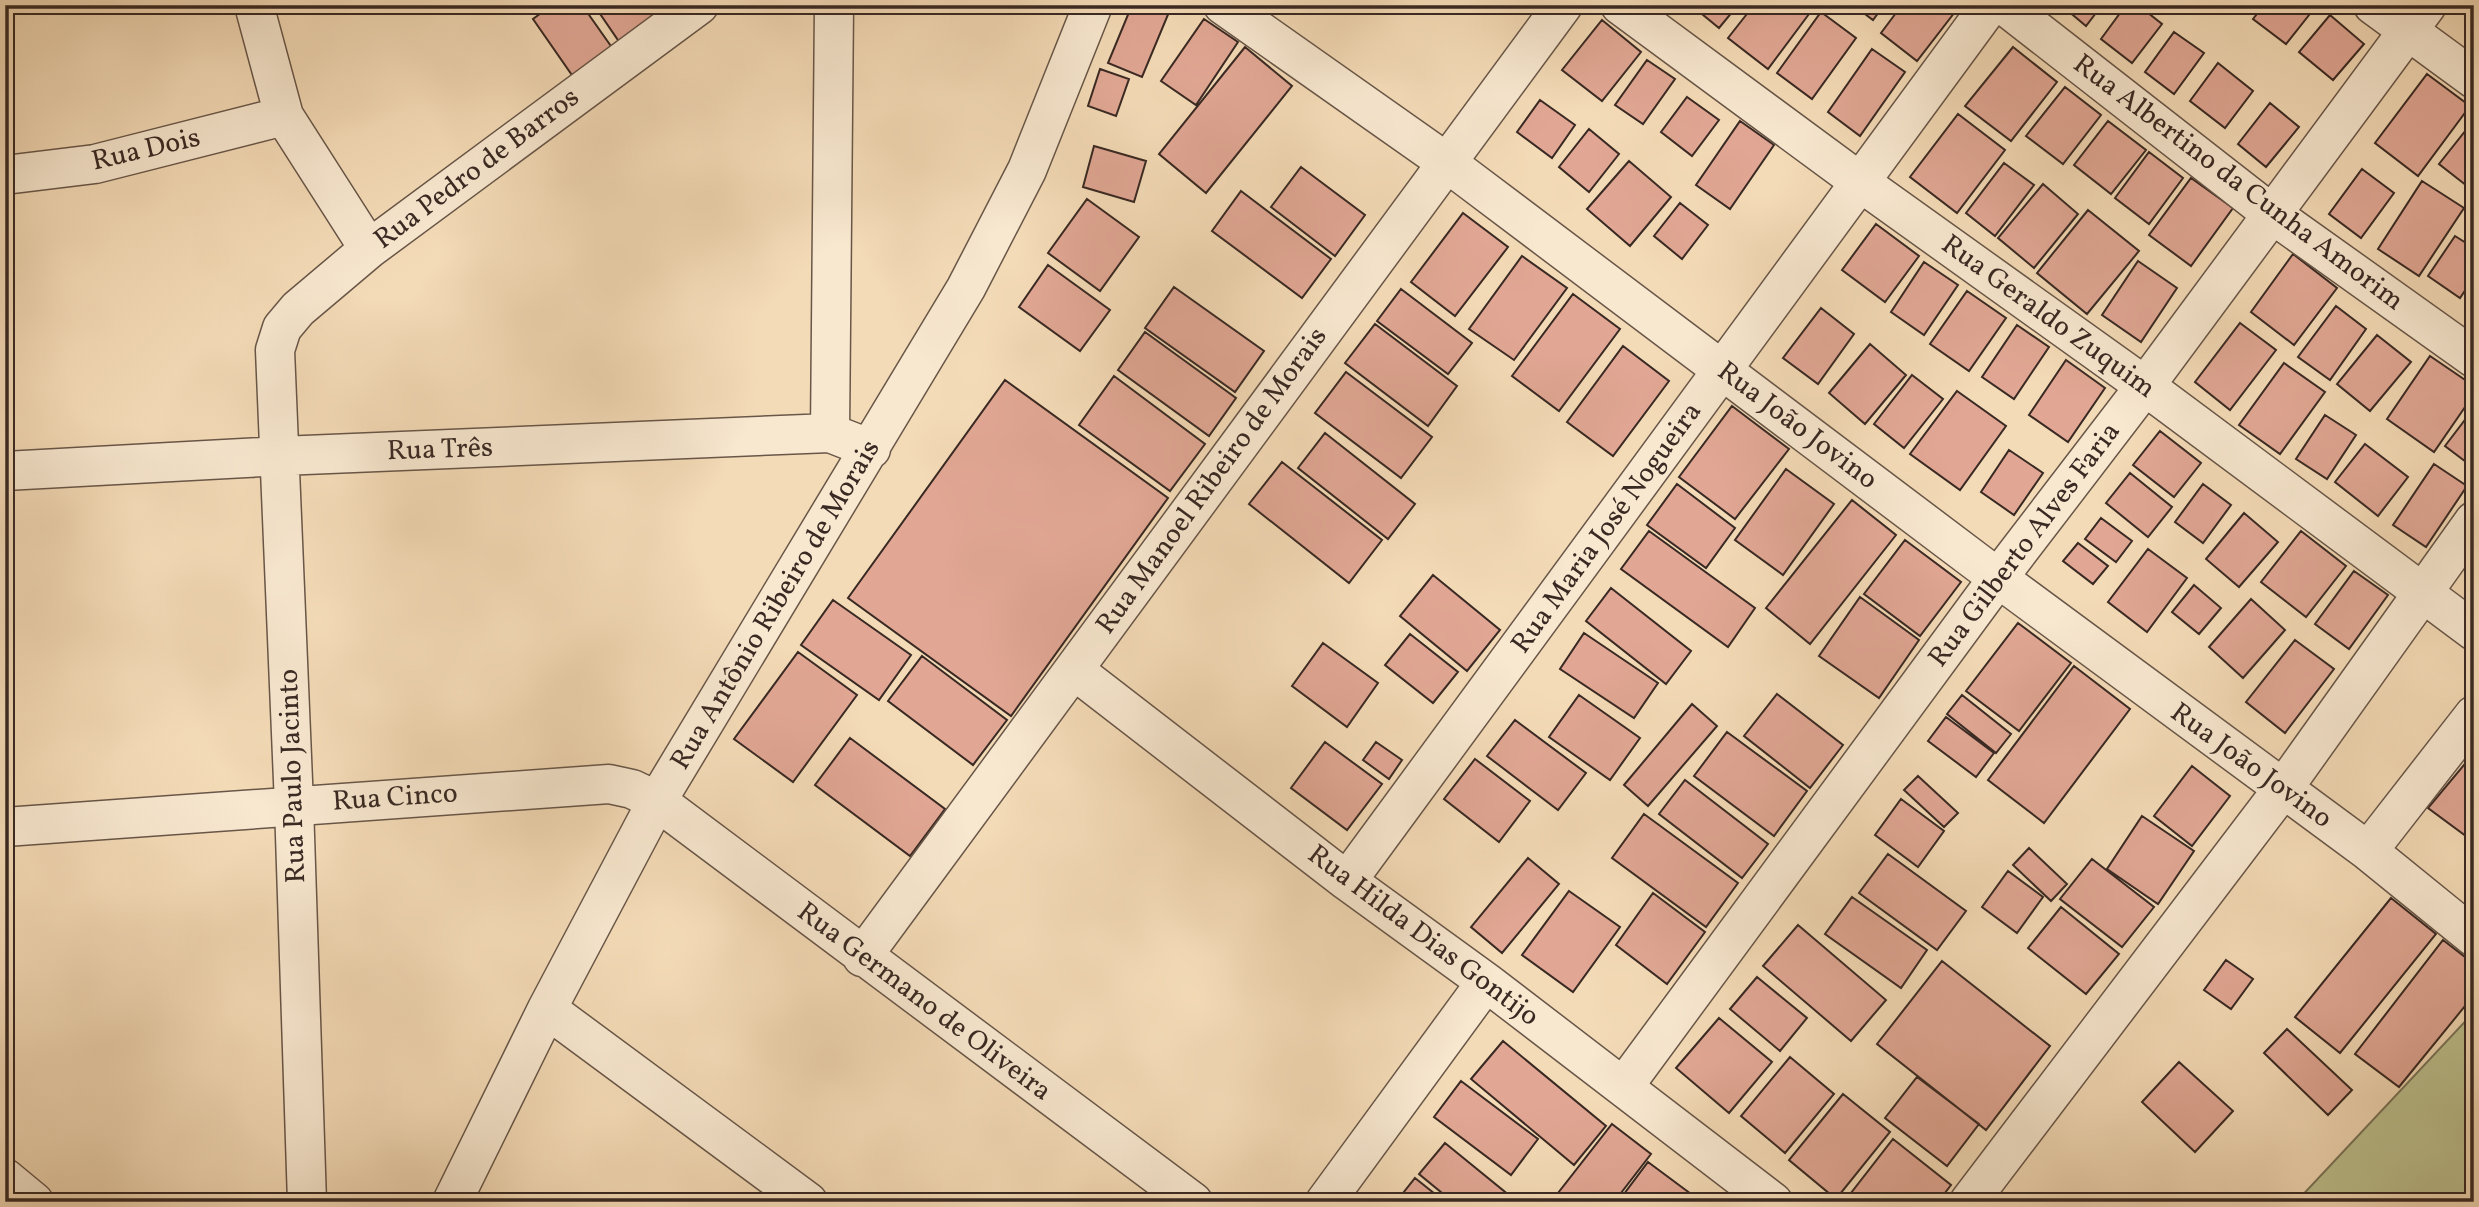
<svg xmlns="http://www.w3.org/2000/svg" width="2479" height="1207" viewBox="0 0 2479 1207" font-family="Vollkorn,serif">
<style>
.green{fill:#bcc08e;stroke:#7a7458;stroke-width:2}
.building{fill:#e1a794;stroke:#392923;stroke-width:2}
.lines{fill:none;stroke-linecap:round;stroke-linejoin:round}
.street-casing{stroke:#685648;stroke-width:41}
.street{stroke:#f8e8d0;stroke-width:38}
.labels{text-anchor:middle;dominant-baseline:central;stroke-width:5;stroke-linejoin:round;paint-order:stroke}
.street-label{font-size:28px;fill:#392923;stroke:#f8e8d0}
</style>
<rect width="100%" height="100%" fill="#f4dbb7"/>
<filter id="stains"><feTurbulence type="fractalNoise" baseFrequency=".00286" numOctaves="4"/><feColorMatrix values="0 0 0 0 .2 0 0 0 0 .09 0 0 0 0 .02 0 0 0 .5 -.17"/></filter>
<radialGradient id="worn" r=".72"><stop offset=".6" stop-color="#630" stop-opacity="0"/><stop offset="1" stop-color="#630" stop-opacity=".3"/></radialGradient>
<path class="green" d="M2474,1012V1202H2296Z"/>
<path class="building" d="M552,5H582L613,49L574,78L533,19Z
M594,5H652L659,16L620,43Z
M1132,5H1172L1142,77L1108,63Z
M1691,5H1738L1719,28Z
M1754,5H1806L1812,10L1768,69L1728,38Z
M1853,5H1884L1873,20Z
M1902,5H1954L1958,8L1917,61L1881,33Z
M2061,5H2102L2086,26Z
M2126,5H2138L2162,24L2132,63L2101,39Z
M2264,5H2306L2313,10L2286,44L2253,19Z
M1821,12L1856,38L1812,99L1777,73Z
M2330,15L2364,44L2333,80L2299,52Z
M1204,19L1238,42L1196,105L1161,81Z
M1602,20L1641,52L1602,101L1562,70Z
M2174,32L2204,53L2174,94L2145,72Z
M1245,47L1292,86L1206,193L1159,154Z
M2013,47L2057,82L2011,141L1965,106Z
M1872,49L1905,72L1860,136L1828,112Z
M1647,60L1675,79L1643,124L1615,105Z
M2218,63L2253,91L2225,128L2190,101Z
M1100,69L1129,79L1116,116L1088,106Z
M2427,74L2470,106L2418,176L2375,143Z
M2065,87L2101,115L2063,164L2026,136Z
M1687,97L1719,120L1692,156L1661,132Z
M1540,100L1575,125L1552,158L1517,132Z
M2270,103L2299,127L2266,167L2238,144Z
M1958,114L2005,150L1957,213L1910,177Z
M1740,121L1774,145L1730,209L1696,185Z
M2108,121L2146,150L2111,194L2074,165Z
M2470,125L2474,127V178L2467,186L2439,164Z
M1589,129L1619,154L1589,192L1559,167Z
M1094,146L1146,161L1134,202L1083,187Z
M2149,152L2183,178L2149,224L2115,198Z
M1629,161L1671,197L1630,246L1587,209Z
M2004,163L2034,185L1995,236L1966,213Z
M1301,167L1365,215L1335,256L1271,207Z
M2362,169L2394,193L2361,238L2329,214Z
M2191,178L2233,208L2191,266L2149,235Z
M2422,181L2464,208L2419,276L2378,249Z
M2043,184L2078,214L2034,268L1998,238Z
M1241,191L1331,259L1302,298L1212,231Z
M1087,199L1139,237L1100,291L1048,253Z
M1680,203L1708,225L1682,259L1654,236Z
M2088,210L2139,251L2087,314L2037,273Z
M1463,213L1508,247L1455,316L1411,282Z
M1876,224L1919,256L1885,302L1842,270Z
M2455,236L2474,248V277L2460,298L2428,276Z
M2293,254L2337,288L2294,345L2251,312Z
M1522,256L1567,288L1514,360L1469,329Z
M2138,261L2177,288L2141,342L2102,315Z
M1924,262L1958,285L1924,335L1891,312Z
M1048,265L1110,310L1080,351L1019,307Z
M1174,287L1264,351L1235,392L1145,328Z
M1401,289L1472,343L1448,374L1377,321Z
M1967,291L2006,318L1969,371L1930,344Z
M1573,294L1620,329L1559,411L1512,376Z
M2336,306L2366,329L2330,380L2298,357Z
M1821,308L1854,334L1818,384L1783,358Z
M2240,323L2276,350L2230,410L2195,382Z
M1375,324L1457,386L1428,426L1345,363Z
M2017,325L2049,347L2014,399L1982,377Z
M1145,332L1236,398L1209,436L1118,370Z
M2377,335L2411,362L2370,411L2337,384Z
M1870,344L1906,375L1865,424L1829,393Z
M1623,346L1669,381L1613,456L1567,422Z
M2430,356L2474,386V394L2434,452L2387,419Z
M2066,360L2105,388L2068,442L2029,415Z
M2284,363L2325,392L2280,454L2239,425Z
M1346,372L1432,437L1401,478L1315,413Z
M1912,375L1943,399L1904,448L1874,424Z
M1114,376L1205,444L1170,491L1079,425Z
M1005,380L1168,498L1011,716L848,598Z
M1957,391L2006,426L1960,490L1910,454Z
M1732,406L1789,449L1735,519L1679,477Z
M2474,408V468L2445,446Z
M2325,415L2356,435L2327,479L2296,459Z
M2160,431L2201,463L2174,497L2133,465Z
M1325,433L1415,504L1388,539L1298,468Z
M2365,444L2408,477L2378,516L2335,482Z
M2009,450L2043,473L2014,515L1981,492Z
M1282,462L1382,540L1349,583L1249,504Z
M2434,464L2467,486L2426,547L2393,525Z
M1786,469L1834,504L1783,575L1735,540Z
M2130,473L2172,507L2148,537L2106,503Z
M1677,484L1735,528L1706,568L1647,525Z
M2203,484L2231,505L2203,543L2175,522Z
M1852,500L1896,535L1810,644L1766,608Z
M2244,513L2278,542L2239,587L2206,559Z
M2101,518L2132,541L2116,562L2085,539Z
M1649,531L1755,608L1728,647L1621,569Z
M2301,531L2346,566L2306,617L2261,582Z
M1905,540L1961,582L1920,636L1864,594Z
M2078,543L2108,566L2093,584L2063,561Z
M2148,549L2187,578L2147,632L2108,602Z
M2354,571L2388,595L2349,649L2315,624Z
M1433,575L1500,630L1467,671L1400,616Z
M2194,585L2221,608L2199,634L2172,612Z
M1611,588L1691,651L1666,684L1586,621Z
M1860,597L1919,640L1879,698L1819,656Z
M2251,599L2285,630L2243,678L2209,647Z
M833,600L911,655L879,700L801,645Z
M2018,623L2071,663L2019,731L1966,691Z
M1584,633L1658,683L1634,718L1560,669Z
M1410,634L1458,672L1433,703L1385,665Z
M2295,640L2334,669L2285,733L2246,702Z
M1323,643L1378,683L1347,727L1292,686Z
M798,652L857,695L793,782L734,739Z
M922,656L1007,720L973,765L888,701Z
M2074,666L2130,709L2044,823L1988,780Z
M1777,694L1843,745L1810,788L1744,736Z
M1579,695L1640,738L1610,780L1549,737Z
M1962,695L2011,734L1996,753L1947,714Z
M1692,704L1717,726L1648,806L1624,785Z
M1946,717L1994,753L1976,777L1928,741Z
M1515,720L1586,773L1558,810L1487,756Z
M1727,732L1807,791L1774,836L1694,776Z
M850,738L945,809L910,856L815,785Z
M1325,742L1382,784L1347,830L1291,788Z
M1376,742L1402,760L1389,779L1363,760Z
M2474,753V842L2428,808Z
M1475,759L1530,801L1499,842L1444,799Z
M2192,766L2230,796L2192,846L2154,816Z
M1918,776L1958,813L1944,827L1904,790Z
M1685,780L1768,844L1742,878L1659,814Z
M1901,799L1944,831L1918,867L1875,835Z
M1644,814L1738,883L1706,927L1612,858Z
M2142,816L2194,851L2158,904L2107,869Z
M2029,848L2067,884L2051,901L2013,865Z
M1888,854L1966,911L1937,950L1859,893Z
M1528,858L1559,884L1502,953L1471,927Z
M2092,859L2154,907L2122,947L2060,899Z
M2008,871L2043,897L2017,933L1982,907Z
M1569,891L1620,927L1573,992L1522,955Z
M1653,893L1705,932L1667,984L1616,945Z
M1852,897L1927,950L1901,988L1825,934Z
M2391,898L2436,934L2340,1053L2295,1017Z
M2061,907L2119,954L2086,994L2028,948Z
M1798,925L1886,1000L1851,1041L1763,966Z
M2443,940L2474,964V995L2399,1087L2355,1054Z
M2226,960L2253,979L2231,1009L2204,990Z
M1942,961L2050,1046L1986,1130L1877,1044Z
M1757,977L1807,1018L1780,1051L1730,1009Z
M1719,1018L1772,1062L1729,1113L1676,1068Z
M2287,1029L2352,1090L2328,1115L2264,1053Z
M1503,1041L1606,1126L1574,1165L1471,1079Z
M1790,1057L1834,1094L1785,1153L1741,1116Z
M2179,1062L2233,1111L2195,1152L2142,1102Z
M1917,1077L1979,1124L1947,1166L1885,1118Z
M1461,1081L1538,1139L1511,1175L1434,1117Z
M1843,1094L1890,1132L1836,1199L1789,1160Z
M1612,1124L1651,1154L1614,1202H1551Z
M1893,1139L1951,1185L1938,1202H1844Z
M1445,1143L1510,1196L1505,1202H1453L1419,1174Z
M1648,1162L1691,1194L1686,1202H1618Z
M1415,1178L1445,1202H1396Z"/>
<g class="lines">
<g class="street-casing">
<path id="street" d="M254,5L284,116L369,249
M1223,5L1446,162L1998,578L2368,851L2474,937
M1620,5L1860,182L2145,386L2474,631
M2004,5L2272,214L2474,358
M2373,5L2474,79
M5,175L95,164L284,116
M830,433L834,5
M5,471L281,456L830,433L871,449
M1074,670L1347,881L1486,982L1773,1202
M5,827L609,784L632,789L657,801L1193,1202
M2368,851L2474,715
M1347,881L1990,5
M862,957L1563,5
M547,1009L808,1202
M1624,1086L1998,578L2145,386L2427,5
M5,1178L34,1202
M307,1202L294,805L275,350L282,328L298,309L369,249L699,5
M452,1202L547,1009L657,801L966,288L1027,170L1093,5
M1325,1202L1486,982
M1969,1202L2282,790L2474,521"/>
</g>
<use href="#street" class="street"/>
</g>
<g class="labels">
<g class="street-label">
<text transform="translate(146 150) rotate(-13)">Rua Dois</text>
<text transform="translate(477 169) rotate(-37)">Rua Pedro de Barros</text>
<text transform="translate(2238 183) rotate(37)">Rua Albertino da Cunha Amorim</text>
<text transform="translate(2048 317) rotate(36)">Rua Geraldo Zuquim</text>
<text transform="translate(1797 426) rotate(37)">Rua João Jovino</text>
<text transform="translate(440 450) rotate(-2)">Rua Três</text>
<text transform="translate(1212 481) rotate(-54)">Rua Manoel Ribeiro de Morais</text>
<text transform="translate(1607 528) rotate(-54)">Rua Maria José Nogueira</text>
<text transform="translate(2025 545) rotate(-53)">Rua Gilberto Alves Faria</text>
<text transform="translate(776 605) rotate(-59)">Rua Antônio Ribeiro de Morais</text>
<text transform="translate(2251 766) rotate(36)">Rua João Jovino</text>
<text transform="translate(293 776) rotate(-92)">Rua Paulo Jacinto</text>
<text transform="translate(395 798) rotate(-4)">Rua Cinco</text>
<text transform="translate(1423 936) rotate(37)">Rua Hilda Dias Gontijo</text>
<text transform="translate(924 1002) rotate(37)">Rua Germano de Oliveira</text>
</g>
</g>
<rect width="2479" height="1207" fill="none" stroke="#f4dbb7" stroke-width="28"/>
<rect x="7" y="7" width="2465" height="1193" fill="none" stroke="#392923" stroke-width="3.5"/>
<rect x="14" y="14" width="2451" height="1179" fill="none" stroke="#392923" stroke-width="2"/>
<rect width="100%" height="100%" filter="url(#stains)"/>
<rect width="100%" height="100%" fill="url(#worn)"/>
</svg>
